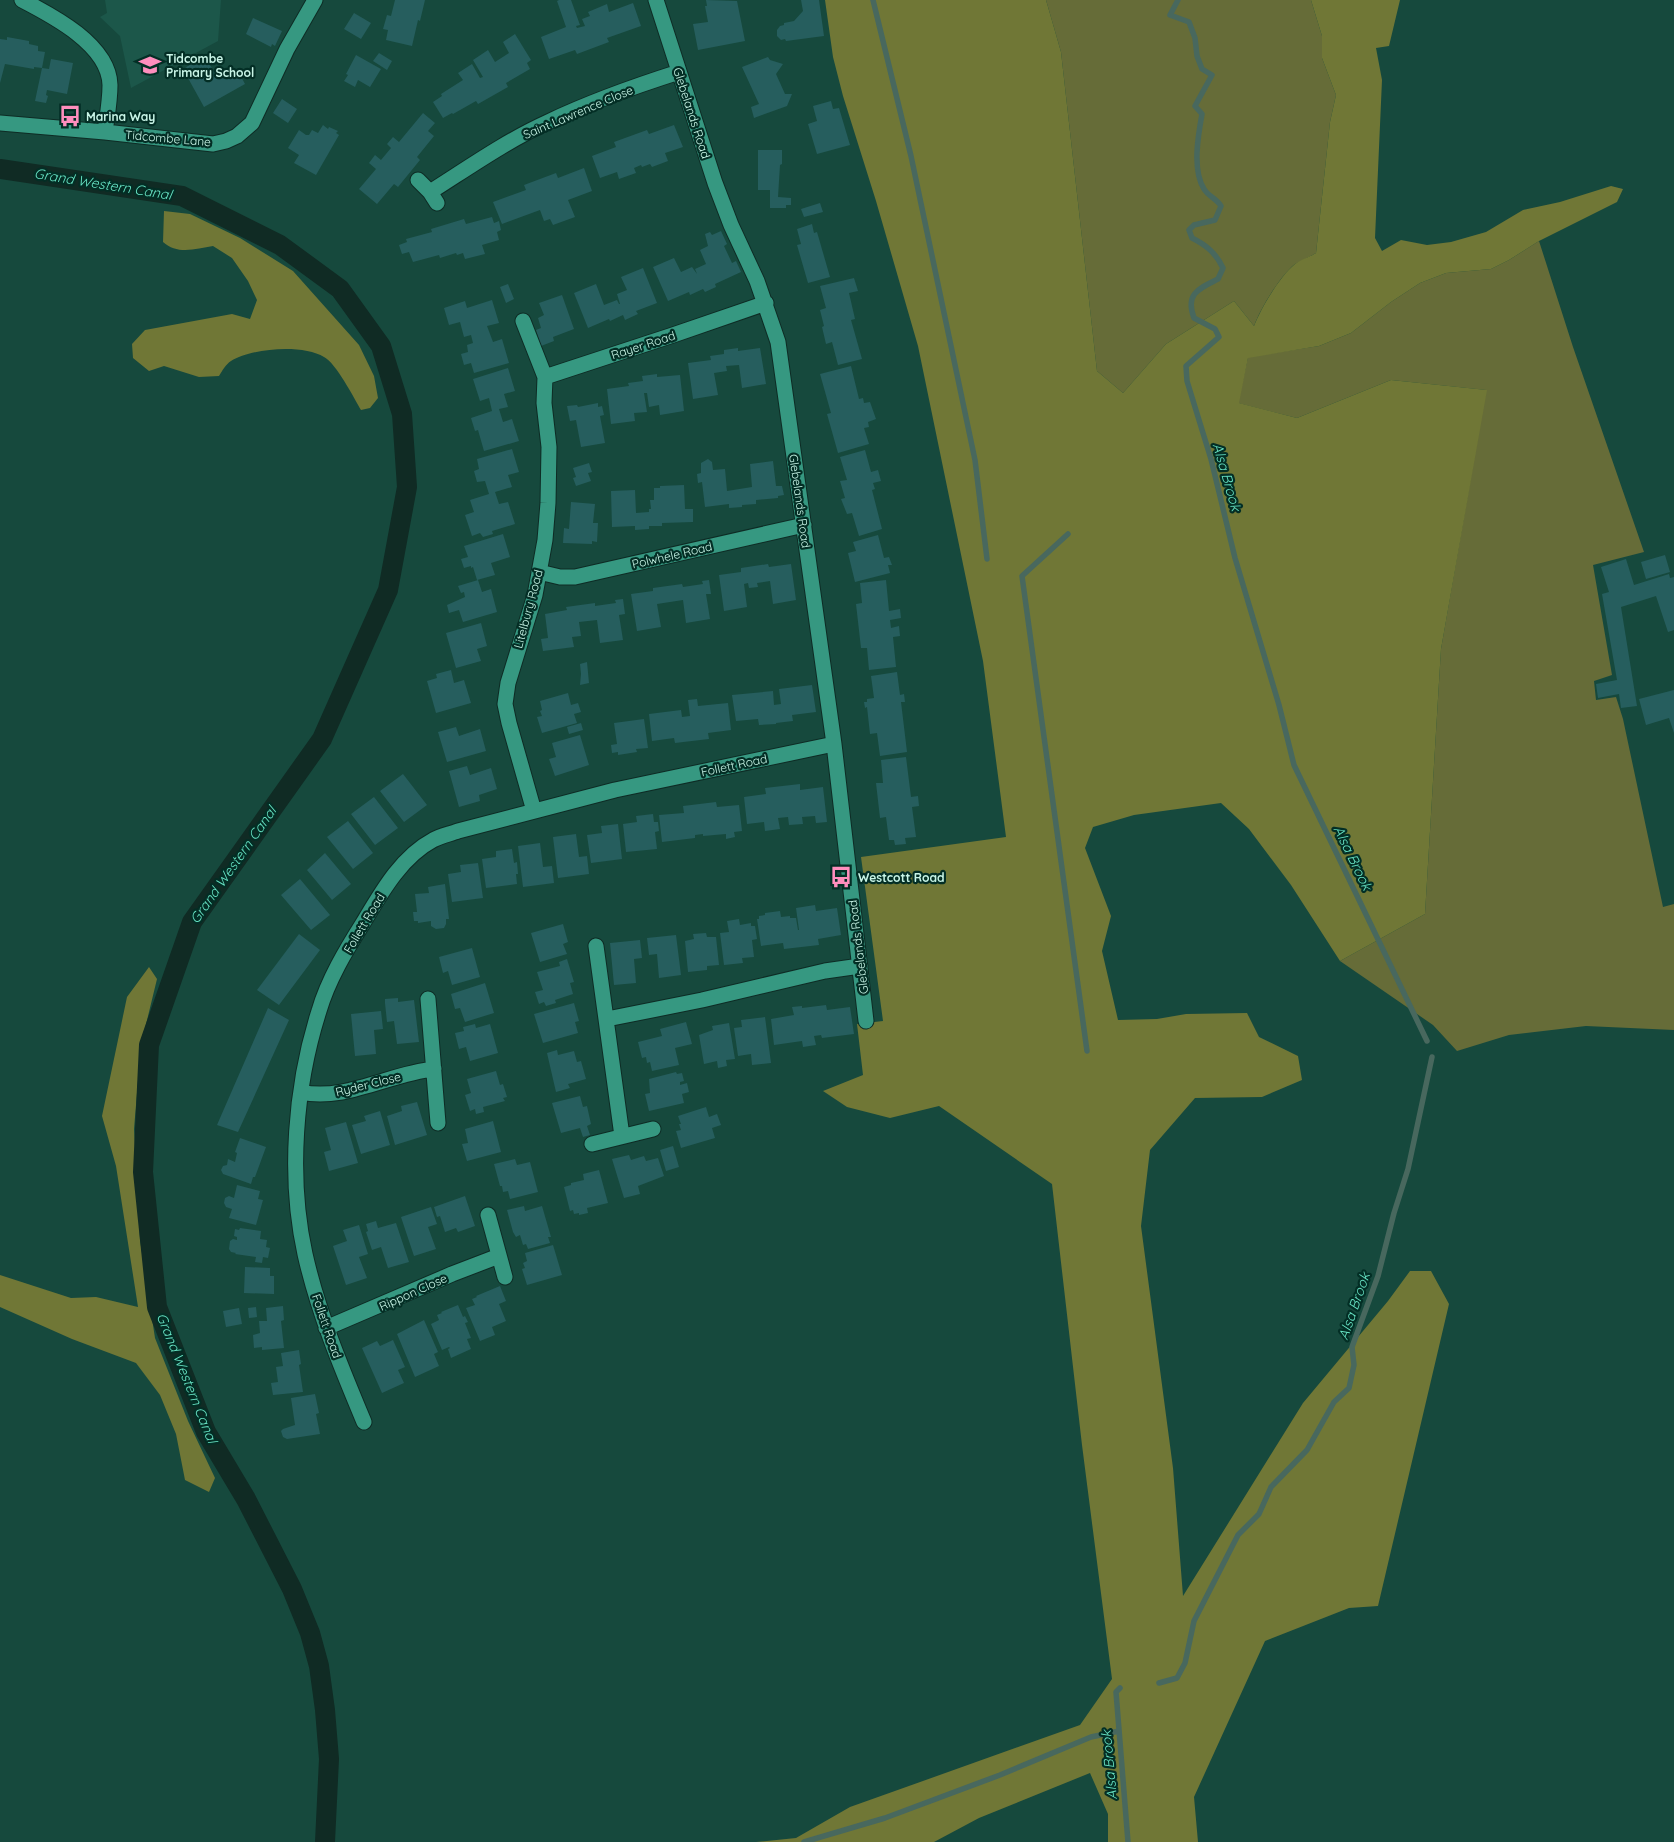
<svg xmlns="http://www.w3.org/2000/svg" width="1674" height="1842" viewBox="0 0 1674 1842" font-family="Quicksand,sans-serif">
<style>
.built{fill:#1c574a}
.green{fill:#666c38}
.forest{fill:#707736}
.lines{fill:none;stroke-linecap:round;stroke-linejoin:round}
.stream{stroke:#48685e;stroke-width:5.5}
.canal{stroke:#102b24;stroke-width:20}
.building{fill:#265e5e}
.minor-casing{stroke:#0e2c25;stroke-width:17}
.minor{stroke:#369881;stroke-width:15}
.labels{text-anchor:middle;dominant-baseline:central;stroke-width:4.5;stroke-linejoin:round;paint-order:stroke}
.poi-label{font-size:12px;font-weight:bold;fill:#c9f5e7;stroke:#032e25;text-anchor:start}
.street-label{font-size:12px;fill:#c9f5e7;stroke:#032e25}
.water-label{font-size:14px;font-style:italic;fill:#67e2c3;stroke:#032e25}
</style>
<rect width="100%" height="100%" fill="#16493d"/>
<path class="built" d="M105,0H221L218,41L131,88L120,36L100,17L107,13Z"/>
<path class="green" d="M1046,0H1311L1322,36V58L1336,95L1330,122L1316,253C1310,257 1301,260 1295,264C1280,276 1260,309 1254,326L1234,301L1166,344L1123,393L1097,371L1061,52Z
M1539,241L1573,347L1644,552L1593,565L1612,675L1594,681L1596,700L1616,697L1623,719L1663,907L1674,904V1030L1586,1026L1509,1035L1457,1051L1433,1025L1340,961L1425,914L1441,649L1486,390L1391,380L1297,418L1238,403L1248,357L1319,346L1351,333L1391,302L1420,283L1446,273L1491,269L1509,260Z"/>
<path class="forest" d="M825,0H1046L1061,52L1097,371L1123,393L1166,344L1234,301L1254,326C1261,308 1280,276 1295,264C1301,259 1310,257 1316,253L1330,122L1336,95L1322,58V36L1311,0H1400L1389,46L1376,48L1382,80L1375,238L1382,251L1401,240L1427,245L1451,242L1486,232L1523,210L1560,202L1611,186L1623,189L1617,202L1539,241L1509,260L1491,269L1446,273L1420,283L1391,302L1351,333L1319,346L1248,358L1239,403L1297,418L1391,380L1487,390L1441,649L1425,914L1340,961L1291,885L1249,829L1221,803L1134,815L1093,827L1085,848L1111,916L1102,951L1118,1020L1157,1019L1186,1014L1247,1013L1259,1037L1298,1056L1302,1080L1262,1097L1195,1098L1150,1150L1141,1226L1173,1468L1183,1596L1303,1403L1388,1301L1410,1271H1431L1449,1304L1378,1606L1349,1608L1265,1641L1194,1797L1198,1842H1108V1814L1090,1773L979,1818L934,1842H756L796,1838L850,1807L1080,1725L1112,1679L1082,1445L1052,1184L939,1106L890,1118L847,1107L823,1091L863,1075L857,1024L883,1021L861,857L1006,837L983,661L918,346L876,201L843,96L833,57Z
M164,211L190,214L240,238L293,271L359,345L374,376L378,398L370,408L361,410C354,398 336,363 324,357C303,344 252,348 231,361C226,364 222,371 219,376L199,377L164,366L149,371L133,358L132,344L145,330L232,314L250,319L257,300L248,281L232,258L213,246C196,249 177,255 163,242Z
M149,967L157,979L141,1045L134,1129L140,1240L155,1338L188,1421L215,1478L209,1492L185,1480L176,1434L160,1395L136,1363L72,1339L0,1307V1275L71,1298L96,1297L138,1307L116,1166L102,1116L127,997Z"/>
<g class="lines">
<path class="stream" d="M873,0L911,156L975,460L987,559
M1178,0L1170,15L1189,22L1195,38L1197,56L1202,69L1212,75L1195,106L1202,114C1198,136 1192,170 1204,189C1208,196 1217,199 1221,206L1215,220L1194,225L1189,230L1192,238C1206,245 1216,253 1223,268L1218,279C1198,289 1185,294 1194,318L1215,329L1219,337L1186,366L1187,381L1211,459L1235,558L1279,705L1294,765L1427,1041
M1068,534L1022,576L1087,1051
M1159,1683L1177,1678L1185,1663L1194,1621L1238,1535L1259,1514L1271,1487L1307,1450L1334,1402L1349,1388L1354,1365L1352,1347L1378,1276L1394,1213L1408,1169L1432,1057
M1120,1688L1116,1692L1128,1842
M804,1842L885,1818L1000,1775L1091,1737L1119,1731"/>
<path class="canal" d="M0,169L182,196L280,245L340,289L381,346L402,414L407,487L388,590L322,739L192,922L149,1045L143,1172L157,1307L206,1432L246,1499L292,1589L310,1633L319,1666L325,1710L329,1759L325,1842"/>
</g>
<path class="building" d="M395,0H425L420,21L418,20L412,46L386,40L388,30L383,29L387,15L391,16Z
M559,0H571L580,25L576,26L577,28L585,26L582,19L590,16L588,12L607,4L609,12L633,3L641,26L607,38L609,42L577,54L575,50L549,59L541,37L566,27L557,1Z
M706,0L737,1L745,41L698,50L693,24L708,22L705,6H707Z
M801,0H819L824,36L786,41L785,39L781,40L777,36V30L780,26L784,25V23L794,21L803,11Z
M354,13L371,23L361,39L344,29Z
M253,18L282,31L275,46L272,44L271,47L246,34Z
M515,34L531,60L527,63L530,69L506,83L508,87L478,104L476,101L453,114L452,113L443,118L433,102L442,96L441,94L463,80L458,73L472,64L480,78L483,77L473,60L488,50L495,62L509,53L503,42Z
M7,37L29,41V44L38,46V51L45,52L42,68L34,67V69L5,64L0,83V39L7,40Z
M379,53L392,61L387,70L373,61Z
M356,55L381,69L370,87L358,80L355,87L344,81L348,75L346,74Z
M205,56L218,79L237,69L245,84L204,107L183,69Z
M768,57L770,60L783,64L776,74L785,94H792L787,106L754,118L751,107L759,104L742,67Z
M51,59L73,63L67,94L47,90L46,95L48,96L46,103L35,101L42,68L49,69Z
M282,99L297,109L288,123L273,113Z
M831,101L833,109L839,108L850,145L817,154L808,124L817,121L813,106Z
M423,113L435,123L428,131L434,136L417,157L420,160L398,187L394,184L377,204L359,189L376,169L369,163L375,155L381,160L391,148L387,144L393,137L399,142Z
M323,125L328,129L329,127L338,131L336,133L339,135L316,175L294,163L299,155L288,148L299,130L306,135H309L312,130L318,133Z
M674,125L683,147L665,153L668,161L652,167L650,164L642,167L641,165L634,168L636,173L619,179L617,172L600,178L592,156L616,147L614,142L647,130L649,134Z
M758,150H782V164L780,165L778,197L791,198V205H786V208H770V190H758Z
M584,168L592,191L568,200L575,217L553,225L550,219L544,221L540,210L502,224L493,202L526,190L524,185L556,173L558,178Z
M820,203L823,212L804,217L801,209Z
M492,217L494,223L499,221L501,230L497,232L499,240L482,245L485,254L465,259L463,253L457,255L456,253L440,258L439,255L413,262L409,252L402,254L399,245L407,242L406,239L432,232L431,229L464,219L466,224Z
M812,224L814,233L817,232L830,277L808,283L797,245L801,244L797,229Z
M721,231L727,244L724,246L732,263L736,261L741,272L715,284L716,287L705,292L703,289L690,295L689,292L668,301L653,267L674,258L681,272L692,267L697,274L695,269L706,264L700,250L708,246L705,234L710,232L712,235Z
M643,268L657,303L636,311L638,314L625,320L623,315L610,321L609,319L588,328L574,293L596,284L604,305L617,300L619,304H620L617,294L627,290L621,277Z
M854,278L858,291L849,293L855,319L851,320L862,359L838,365L832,342L826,344L822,327L824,326L820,310L826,308L820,286Z
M508,284L514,299L506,303L500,287Z
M562,295L574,329L553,337L554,341L541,346L536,330L541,328L538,318L544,315L539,303Z
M492,300L499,323L487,326L493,342L502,339L509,363L474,373L471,363L464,365L461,354L468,352L467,345L473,343L471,335L464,337L460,322L449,325L444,308L465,301L467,308Z
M738,348V351L760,348L766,384L742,388L739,365L726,366L727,371L714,373L718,395L693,399L688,363L711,360L710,356L724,354V350Z
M851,366L859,399L863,398L864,403L870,402L876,419L868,422L869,427L864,428L869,444L838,453L827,414L831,413L820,374Z
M508,368L515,391L504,394L508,407L499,409L503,422L512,419L519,441L484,451L478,430L475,431L471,418L492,411L489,398L480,401L473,379Z
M657,374V377L680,375L684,411L660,415L659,405L649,407L647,393H644L647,412L634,413L635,421L611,424L607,389L629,386L628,383L643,381L642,376Z
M598,403V407L602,406L604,415L600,416L605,443L581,447L576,420L570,421L567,406L577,405L578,407Z
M512,449L519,472L508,475L512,487L495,492L499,504L508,502L515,524L492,531L493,534L483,537L480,533L472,536L465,515L474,512L470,500L489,494L485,481L477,482L474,471L479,469L477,459Z
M865,450L871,472L878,470L881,481L873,483L875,489L872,490L882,529L859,536L852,513L847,514L841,499L845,498L840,481L847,480L840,457Z
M708,459L712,462L713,470L725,469L727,491L752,487L750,464L773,461L776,486H782L784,495L778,496V498L756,500V504L742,505V507L729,508V504L705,507L702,482L698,483L697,474L701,473V463Z
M589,463L592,472L588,473L591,481L576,486L573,478L576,477L573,468Z
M684,485L685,509H693V522L662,523V526H649V529L635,530V526L612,527L611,491L635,490L636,513L649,512V509H651L650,500H654V488H660V486Z
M571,502L595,504L593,523H598L597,542L592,541V544L563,543L564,528L569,529Z
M503,534L510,557L491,563L495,575L477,580L473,567L471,568V566L464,568L461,559L468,557L464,546Z
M878,535L884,558L889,557L892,565H888L890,573L855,582L848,553L856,551L853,542Z
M1665,555L1670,572L1646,579L1641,562Z
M1626,559L1634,585L1669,574L1670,578L1674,577V630L1668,632L1656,596L1621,607L1637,706L1621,708L1619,694L1598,698L1596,684L1617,680L1602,594L1609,592L1601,567Z
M768,564L769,567L791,564L796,600L773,604L770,581L757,583L758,587L749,588L748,583L744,584L747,607L724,611L719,575L741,572V568Z
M478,580L482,592L491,589L497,612L463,622L459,610L449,613L447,605L465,597L464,592L461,593L458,586Z
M709,580L711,594H706L710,619L686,623L683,600L657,604L661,627L637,631L631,594L653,591V588L682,584L683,587L703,584L702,581Z
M886,580L889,611L900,609L901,618L890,620L891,628L899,626L900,636L893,637L896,667L869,670L867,648H861L856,604L862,603L860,583Z
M623,599L625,614L619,615L623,640L600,643L597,620L579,622L581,636L572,637L574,647L543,651L541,639L548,638L545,614L567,610L566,607L595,603V606L616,603L615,600Z
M481,623L487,646L477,649L481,661L456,668L446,633Z
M587,662L589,683L580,685L581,674L580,664Z
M451,670L454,683L464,680L471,703L436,713L427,681L437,678L436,674Z
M897,672L900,695L904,694L905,702H901L907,752L880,756L877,733L870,734L867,707L865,708L864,702H867V699L874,698L871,676Z
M812,685L816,712L792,715L793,721L776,723V724L759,725L758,719L736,721L732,695L773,691L774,705L781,704L779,689Z
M1674,690V733L1669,718L1646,725L1639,699Z
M568,693L571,705L578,703L581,712L574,714L577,723L542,733L537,717L542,716L540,711L542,710L540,701Z
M697,699L698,706L728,703L731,730L708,733L709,739L675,743L674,738L652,741L649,714L681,710L682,717L690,716L688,700Z
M644,719L648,748L636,749L637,752L618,755V752L612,753L611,745L617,744L614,723Z
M581,723L583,730L569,734L567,727Z
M456,727L459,736L480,729L486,751L447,762L438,732Z
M580,735L589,765L555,776L549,759L556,757L552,743Z
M906,757L911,797L918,796L919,806L912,807L916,837L905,838L906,844L895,845L894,840H889L886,817L880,818L876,783H883L881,760Z
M467,766L470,775L491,768L497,789L479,795L480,801L459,807L449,771Z
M403,774L427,805L404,822L380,791Z
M800,784V790L823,787L827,822L816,823L815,816L802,817L803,824L789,825L788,817L778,818L780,829L765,831L764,822L747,824L744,797L766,794L765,788Z
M374,797L398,828L375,845L351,814Z
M716,802L717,807L739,805L742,831L734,832L735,837L726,839V834L703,836V834L695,835V838L662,842L659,815L684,813L683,806Z
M653,814L654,822H658L659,831L655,832L657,849L626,852L623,824L637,822L636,816Z
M348,821L373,853L353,869L327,837Z
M618,824L622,859L591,863L587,835L602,833L601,826Z
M576,834L579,857L587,856L589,874L558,878L553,837Z
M540,843L543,867L552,866L554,883L523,887L518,846Z
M512,849L514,863L517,862L518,874H516L517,884L486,888L482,859L496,857V851Z
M325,853L351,884L332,900L307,870Z
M478,863L483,898L452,902L448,874L461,872L460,865Z
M300,879L330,915L311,930L281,895Z
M445,884L449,919H446V924L444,928L436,929L431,926V921L418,923V921H414L413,912H417L415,894L429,893L428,887Z
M815,905L816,911L837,908L841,935L818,939L819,945L784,949L783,943L761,946L757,919H759V916L765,915V913L780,911L781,917L790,916V918H796L798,930H799L796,908Z
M739,919L740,925L751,923V926H755L757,939L752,940L754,957L742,958L743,963L724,965L720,933L729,932L727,921Z
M563,924L568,942L563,944L567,954L540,962L531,933Z
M706,933L707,937H716L719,965L707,966V970L688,972L685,941L694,939L693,934Z
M299,934L320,950L279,1005L257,990Z
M676,935L681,975L659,978L657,954L649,955L647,938Z
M640,940L642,958L634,959L636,983L614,985L610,943Z
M472,948L480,977L452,985L448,971L443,973L439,957Z
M567,959L574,982L570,983L573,994L555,1000L556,1003L546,1006L544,1002L539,1004L535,992L543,990L537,972L560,966L559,962Z
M485,983L494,1013L465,1022L460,1008L455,1009L451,994Z
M398,998V1002L414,1000L419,1042L397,1044L394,1021L387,1022L385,1003V999Z
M574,1003L579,1021L575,1022L578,1033L543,1043L534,1014Z
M826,1005L827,1010L850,1007L854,1034L822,1038L821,1035L814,1036L816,1045L803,1047L802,1041L774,1045L771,1019L794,1015L792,1007L802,1006V1008Z
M268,1008L289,1020L238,1132L217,1125Z
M381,1011L383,1029L374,1030L376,1054L355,1056L351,1014Z
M765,1017L771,1063L752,1065L751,1054L738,1056L734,1028L742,1027L741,1020Z
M686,1022L692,1044L675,1048L679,1065L652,1071L650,1062L647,1063L646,1057L642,1058L638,1042L662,1036L660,1029Z
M729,1023L735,1059L726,1060L727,1066L718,1068L717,1061L704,1064L699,1035L713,1030L712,1026Z
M475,1024L476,1028L490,1024L498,1053L470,1061L466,1047L459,1049L455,1033L464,1031L463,1027Z
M557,1050L558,1055L574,1051L577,1062L581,1061L586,1079L568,1084L570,1088L556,1092L547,1053Z
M496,1071L500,1085L503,1084L507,1097L503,1098L505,1101L483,1107L484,1112L476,1114L475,1109L470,1111L465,1095L471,1093L467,1079Z
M676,1072L677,1074L682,1073L684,1081L680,1082V1085L687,1083L689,1092L682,1094L684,1103L649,1111L645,1094L650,1093L649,1079Z
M580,1096L583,1107L587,1106L591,1124L587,1126L590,1135L583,1137L580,1128L561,1133L552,1103Z
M417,1102L427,1135L395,1145L387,1116L402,1111L401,1106Z
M706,1107L709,1117L717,1114L721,1125L712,1128L715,1138L681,1148L676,1131L681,1130L679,1124H681L678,1116Z
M380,1111L390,1145L361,1154L352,1125L366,1121L364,1116Z
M493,1121L501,1152L467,1161L462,1144L468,1143L465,1129Z
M346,1122L358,1163L329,1171L324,1152L331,1150L325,1128Z
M240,1138L266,1147L255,1177H253L251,1184L223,1174L221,1170L223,1166L227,1165L228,1159L235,1162L237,1153L235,1152Z
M673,1146L679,1167L666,1171L660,1150Z
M629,1155L631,1160L644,1156L646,1161L658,1158L664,1176L638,1186L640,1194L624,1198L612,1159Z
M515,1159L517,1165L530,1162L538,1192L510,1199L508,1191L503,1192L502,1186H500L494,1164Z
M599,1170L608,1203L587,1208L588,1213L579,1215V1213L574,1214L573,1210L570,1211L564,1187L571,1185V1183L584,1180L583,1174Z
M237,1185L260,1191L258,1199L263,1200L256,1225L229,1218L232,1209L226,1207L224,1203L225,1198L229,1196L234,1198Z
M465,1196L475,1226L458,1232L456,1228L445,1232L440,1216L437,1217L434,1207Z
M524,1206L525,1211L542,1206L551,1237H548L550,1243L528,1249L526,1244L523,1245L520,1235L516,1237L513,1232L507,1210Z
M431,1207L437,1224L428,1227L436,1249L414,1256L401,1217Z
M376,1221L378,1228L396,1223L409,1262L388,1268L381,1247L372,1250L366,1232L368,1231L366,1224Z
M359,1225L368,1254L359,1257L367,1278L346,1285L333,1246L347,1241L343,1230Z
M240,1228L261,1231L260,1239L267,1240L266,1247L270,1248L268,1258L263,1257L262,1263L255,1262L256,1257L235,1254L236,1253L231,1252L229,1249L230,1241L233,1239L237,1240V1237L234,1236L235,1229L239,1230Z
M553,1245L562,1275L527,1285L522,1269L525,1268L523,1263L527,1261L525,1253Z
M245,1267L270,1268V1276H274V1294L244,1293Z
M500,1286L506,1301L499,1304L506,1321L492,1327L495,1335L480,1341L466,1308L475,1305L472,1299L477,1297L476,1296Z
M458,1305L463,1317L465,1316L468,1322L465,1323L471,1338L467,1339L471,1349L451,1358L448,1349L450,1348L449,1347L442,1350L431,1324L439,1320L437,1315L442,1313L441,1312Z
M283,1306L284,1320L281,1321L284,1348L262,1350V1347L254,1348L253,1335L260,1333L259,1321H267L266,1308Z
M256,1307L257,1317L249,1318L248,1308Z
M239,1308L242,1324L226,1327L223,1311Z
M424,1320L438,1352L434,1354L439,1366L415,1377L397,1334Z
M393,1340L405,1367L398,1370L404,1383L382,1393L362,1348L377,1341L380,1346Z
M299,1350L301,1364L299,1365L303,1392L273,1395L271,1383L278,1382L276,1367L283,1366L281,1353Z
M315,1394L319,1413L316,1414L320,1434L287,1439L283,1437L281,1431L283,1429L295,1425L291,1398Z"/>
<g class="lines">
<g class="minor-casing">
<path id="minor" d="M22,0C53,16 109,45 110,85C110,101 107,117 105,132
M656,0L715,183L731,225L757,281L778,342L834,744L866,1021
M0,123L105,132L213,144L226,141L237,136L252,123L287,49L315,0
M418,180L430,192L437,203
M430,192C468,168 506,141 548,122C590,102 635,86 679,72
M523,321L545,377
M539,572L560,577H575L804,525
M534,811L509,723L505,704L508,683L535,595L545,540L548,503L549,447L544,403L545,377L673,335L766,303
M596,946L622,1136
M428,999L438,1123
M607,1019L702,1000L825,971L860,966
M301,1092C344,1102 391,1073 434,1069
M592,1144L653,1129
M488,1215L505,1277
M326,1328L452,1274L499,1256
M364,1422C341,1367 318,1312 305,1254C288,1177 295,1086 319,1011C328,980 346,950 363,923C381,893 401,857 433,840C440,836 450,834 458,831L615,790L834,744"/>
</g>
<use href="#minor" class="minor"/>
</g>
<defs>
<g id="school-bare" transform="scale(1.725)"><path d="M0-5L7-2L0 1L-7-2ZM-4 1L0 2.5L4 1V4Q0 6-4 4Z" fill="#fe8ebd" stroke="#032e25" stroke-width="2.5" paint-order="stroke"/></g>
<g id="bus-bare" transform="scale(1.725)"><path d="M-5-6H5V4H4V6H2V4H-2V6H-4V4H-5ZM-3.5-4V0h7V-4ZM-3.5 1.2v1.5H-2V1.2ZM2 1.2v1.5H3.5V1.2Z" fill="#fe8ebd" stroke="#032e25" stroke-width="2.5" paint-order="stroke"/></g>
</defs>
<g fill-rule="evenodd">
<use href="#school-bare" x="150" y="65"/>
<use href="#bus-bare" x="70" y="116"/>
<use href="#bus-bare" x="841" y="877"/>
</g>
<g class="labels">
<g class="poi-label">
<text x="166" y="58">Tidcombe<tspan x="166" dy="14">Primary School</tspan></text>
<text x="86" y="116">Marina Way</text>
<text x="858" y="877">Westcott Road</text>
</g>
<g class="street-label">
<text transform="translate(578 112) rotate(-23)">Saint Lawrence Close</text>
<text transform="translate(692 113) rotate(72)">Glebelands Road</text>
<text transform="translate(168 138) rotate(5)">Tidcombe Lane</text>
<text transform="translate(643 345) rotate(-18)">Rayer Road</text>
<text transform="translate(800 501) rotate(82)">Glebelands Road</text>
<text transform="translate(672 555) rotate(-13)">Polwhele Road</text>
<text transform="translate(528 609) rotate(-75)">Litelbury Road</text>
<text transform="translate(734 765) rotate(-12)">Follett Road</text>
<text transform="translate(364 923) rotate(-59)">Follett Road</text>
<text transform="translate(858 947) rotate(-97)">Glebelands Road</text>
<text transform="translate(368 1084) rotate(-14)">Ryder Close</text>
<text transform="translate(413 1292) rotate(-24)">Rippon Close</text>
<text transform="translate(327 1326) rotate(71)">Follett Road</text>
</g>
<g class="water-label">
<text transform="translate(103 184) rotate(9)">Grand Western Canal</text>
<text transform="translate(1227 477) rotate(74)">Alsa Brook</text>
<text transform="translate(1353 858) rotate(64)">Alsa Brook</text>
<text transform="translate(233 865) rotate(-55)">Grand Western Canal</text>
<text transform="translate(1354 1306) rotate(-71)">Alsa Brook</text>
<text transform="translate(187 1378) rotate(68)">Grand Western Canal</text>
<text transform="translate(1109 1765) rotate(-95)">Alsa Brook</text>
</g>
</g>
</svg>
